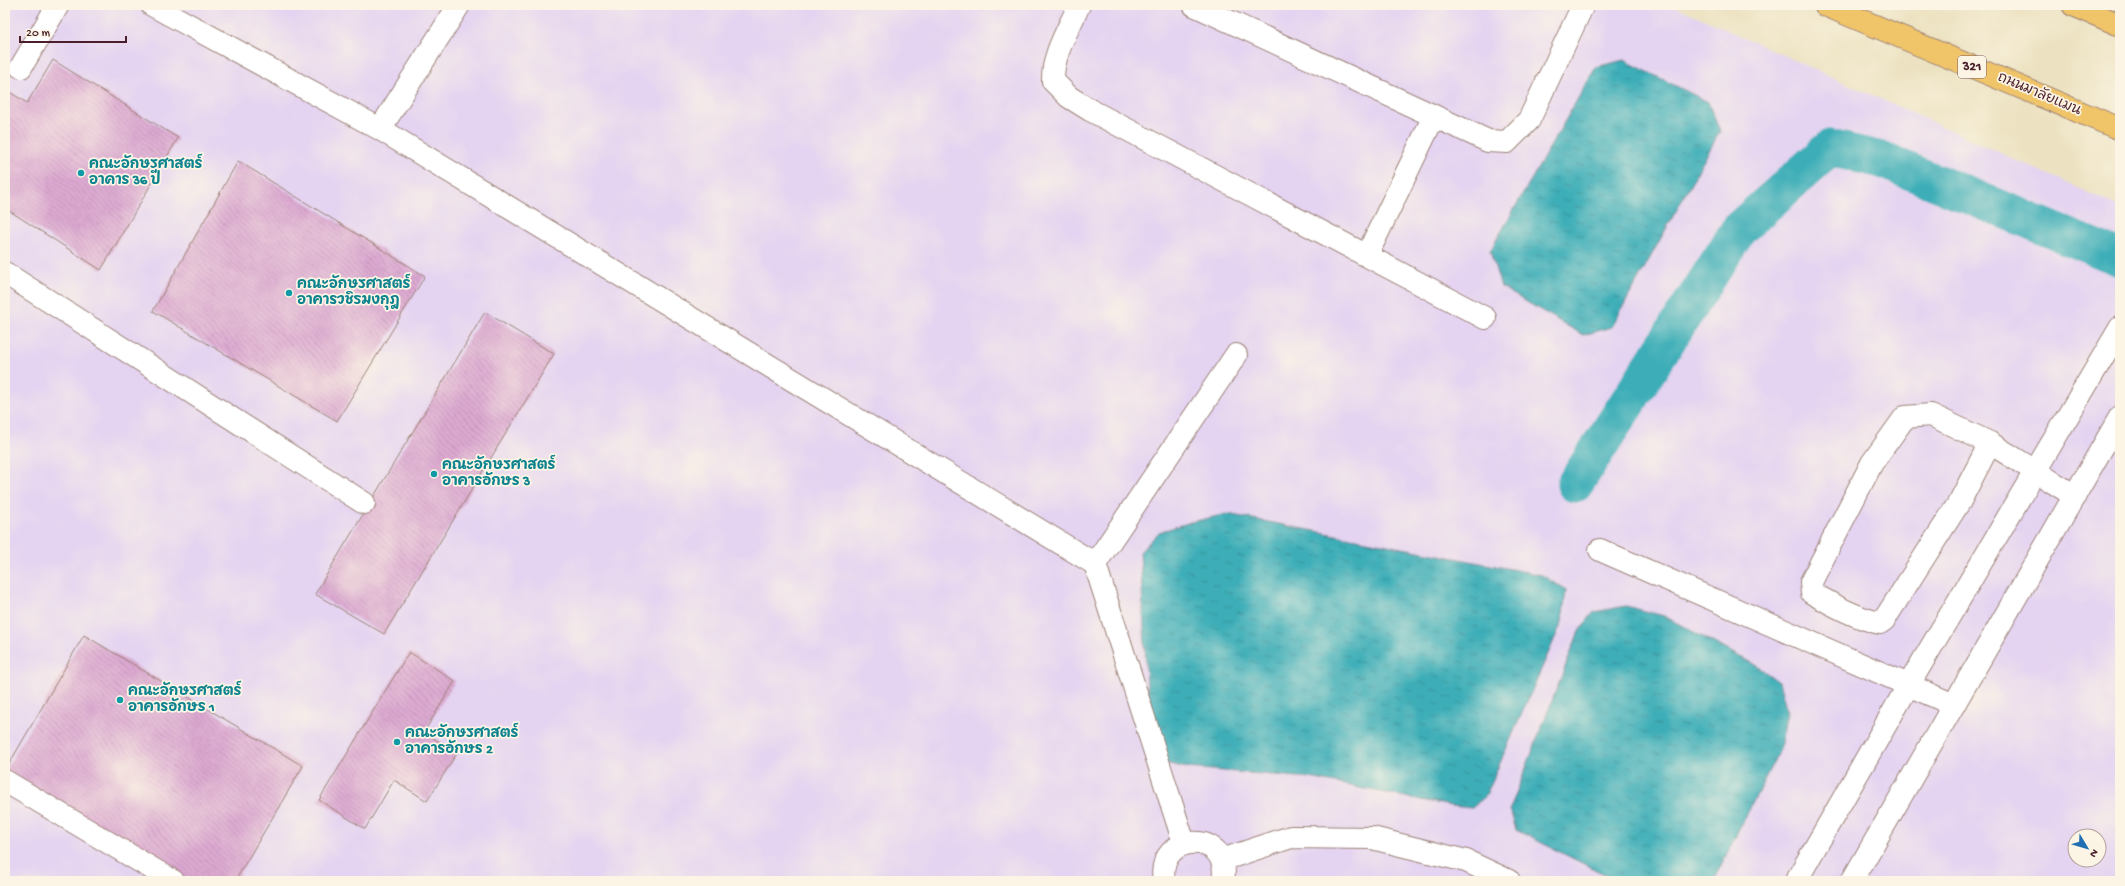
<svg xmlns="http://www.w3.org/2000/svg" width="2125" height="886" viewBox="0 0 2125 886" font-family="'Gochi Hand','Playpen Sans Thai',sans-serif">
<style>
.built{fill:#e4d3f1;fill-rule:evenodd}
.water{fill:url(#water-ripples);stroke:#446672}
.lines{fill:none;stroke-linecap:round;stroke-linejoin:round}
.canal{stroke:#3eaeb8;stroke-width:37}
.building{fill:url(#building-back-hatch)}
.minor-casing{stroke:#9b8076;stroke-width:24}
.highway-casing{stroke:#9b8076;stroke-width:24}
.minor{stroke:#fff;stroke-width:22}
.highway{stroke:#f0c469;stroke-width:22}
.culture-dot{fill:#0f9aa8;stroke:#fcf5e5;stroke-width:1.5}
.labels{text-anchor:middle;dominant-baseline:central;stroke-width:3.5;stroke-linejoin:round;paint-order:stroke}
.shield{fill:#fcf5e5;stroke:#7f5f63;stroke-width:1}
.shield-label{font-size:13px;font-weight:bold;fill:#4a1f2b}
.street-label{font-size:14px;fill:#4a1f2b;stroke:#fcf5e5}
.culture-label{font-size:14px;font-weight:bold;fill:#0d838f;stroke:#fcf5e5;text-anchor:start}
</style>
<defs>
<pattern id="water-ripples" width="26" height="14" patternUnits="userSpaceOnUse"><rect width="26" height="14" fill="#3eaeb8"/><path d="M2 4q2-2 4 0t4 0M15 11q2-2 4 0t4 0" fill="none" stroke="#368d96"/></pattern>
<pattern id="building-back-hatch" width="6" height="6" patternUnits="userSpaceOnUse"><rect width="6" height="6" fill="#dda9d2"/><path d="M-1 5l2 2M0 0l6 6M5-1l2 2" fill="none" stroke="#b589ab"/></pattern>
</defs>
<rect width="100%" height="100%" fill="#fcf5e5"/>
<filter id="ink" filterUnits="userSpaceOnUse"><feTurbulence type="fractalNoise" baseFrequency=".025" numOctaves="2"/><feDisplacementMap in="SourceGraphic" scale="8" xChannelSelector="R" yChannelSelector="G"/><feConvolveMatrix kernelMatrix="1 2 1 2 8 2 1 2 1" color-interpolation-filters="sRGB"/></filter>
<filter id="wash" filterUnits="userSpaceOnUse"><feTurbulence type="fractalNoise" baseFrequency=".012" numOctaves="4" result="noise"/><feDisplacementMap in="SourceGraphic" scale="16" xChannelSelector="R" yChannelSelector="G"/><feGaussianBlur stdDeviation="0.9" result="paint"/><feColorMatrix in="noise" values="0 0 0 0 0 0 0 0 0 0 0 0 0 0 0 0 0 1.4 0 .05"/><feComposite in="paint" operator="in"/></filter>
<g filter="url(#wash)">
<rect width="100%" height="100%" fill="#ece2c1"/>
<path class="built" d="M5,5H1672L2120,207V881H5ZM2075,836H2099V860H2075Z"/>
<path class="water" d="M1624,60L1708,102L1720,131L1612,327L1583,335L1501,287L1490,251L1596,67Z
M1227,514L1542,575L1566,590L1562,622L1486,795L1472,808L1451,806L1310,778L1187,768L1161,762L1150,742L1140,552L1159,532L1191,522Z
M1626,606L1664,616L1757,666L1779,682L1787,712L1780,749L1713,881H1618L1516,830L1510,809L1579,631L1594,612Z"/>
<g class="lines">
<path class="canal" d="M1575,484L1740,228L1830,148L1882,160L2120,258"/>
</g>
<g id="blocks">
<path class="building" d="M53,60L178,138L101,270L5,208V89L27,103Z
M238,161L425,276L337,421L153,311Z
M485,312L554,354L384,634L315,594Z
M84,635L303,766L235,881H184L5,771Z
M409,652L455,681L424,732L457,753L427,801L394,780L365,829L319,800Z"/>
</g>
</g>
<g filter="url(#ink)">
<use href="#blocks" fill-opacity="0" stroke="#9b8076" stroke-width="1"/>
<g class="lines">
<g class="minor-casing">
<path id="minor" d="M152,5L380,129L1095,564L1236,355
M1079,5C1069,29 1052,54 1053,81L1069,97L1090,110L1485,318
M1194,5L1488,141L1507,142L1529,120L1583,5
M21,67L58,5
M380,129L459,5
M1367,255L1434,116
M5,273L364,503
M1990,443L1960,501L1884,620L1880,623C1856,618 1833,605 1812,593L1811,582L1872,463L1905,417L1931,415L1990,443L2075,496
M1600,550L1954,705
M1095,564L1184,843
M5,781L173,881
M1222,860L1291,837L1372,838L1466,861L1509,881
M1164,881C1155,831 1233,829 1223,881
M1796,881L1908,686L2120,328
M1852,881L2120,417"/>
</g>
<g class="highway-casing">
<path id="highway" d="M1825,5L2120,129
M2073,5L2120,25"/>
</g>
<use href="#minor" class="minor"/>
<use href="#highway" class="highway"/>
</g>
</g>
<g class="culture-dot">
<circle cx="81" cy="173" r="4"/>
<circle cx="289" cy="293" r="4"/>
<circle cx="434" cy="474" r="4"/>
<circle cx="120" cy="700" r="4"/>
<circle cx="397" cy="742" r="4"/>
</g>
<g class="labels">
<rect class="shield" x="1958" y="56" width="28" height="22" rx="3"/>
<g class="shield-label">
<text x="1972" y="67">321</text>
</g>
<g class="street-label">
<text transform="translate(2039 95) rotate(23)">ถนนมาลัยแมน</text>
</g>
<g class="culture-label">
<text x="89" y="165">คณะอักษรศาสตร์<tspan x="89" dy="16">อาคาร 36 ปี</tspan></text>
<text x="297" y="285">คณะอักษรศาสตร์<tspan x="297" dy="16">อาคารวชิรมงกุฎ</tspan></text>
<text x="442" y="466">คณะอักษรศาสตร์<tspan x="442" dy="16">อาคารอักษร 3</tspan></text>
<text x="128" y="692">คณะอักษรศาสตร์<tspan x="128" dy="16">อาคารอักษร 1</tspan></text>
<text x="405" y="734">คณะอักษรศาสตร์<tspan x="405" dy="16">อาคารอักษร 2</tspan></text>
</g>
</g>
<rect width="2125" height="886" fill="none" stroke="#fcf5e5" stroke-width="20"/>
<g transform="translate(2087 848) rotate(128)"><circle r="19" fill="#fcf5e5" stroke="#b59f9b"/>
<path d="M0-3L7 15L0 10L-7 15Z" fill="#1f6fb2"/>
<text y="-6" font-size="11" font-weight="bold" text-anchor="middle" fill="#4a1f2b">N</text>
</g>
<path d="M20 36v6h106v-6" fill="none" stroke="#4a1f2b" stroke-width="2"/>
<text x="26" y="36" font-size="12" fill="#4a1f2b" stroke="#fcf5e5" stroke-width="3" paint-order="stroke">20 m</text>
</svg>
